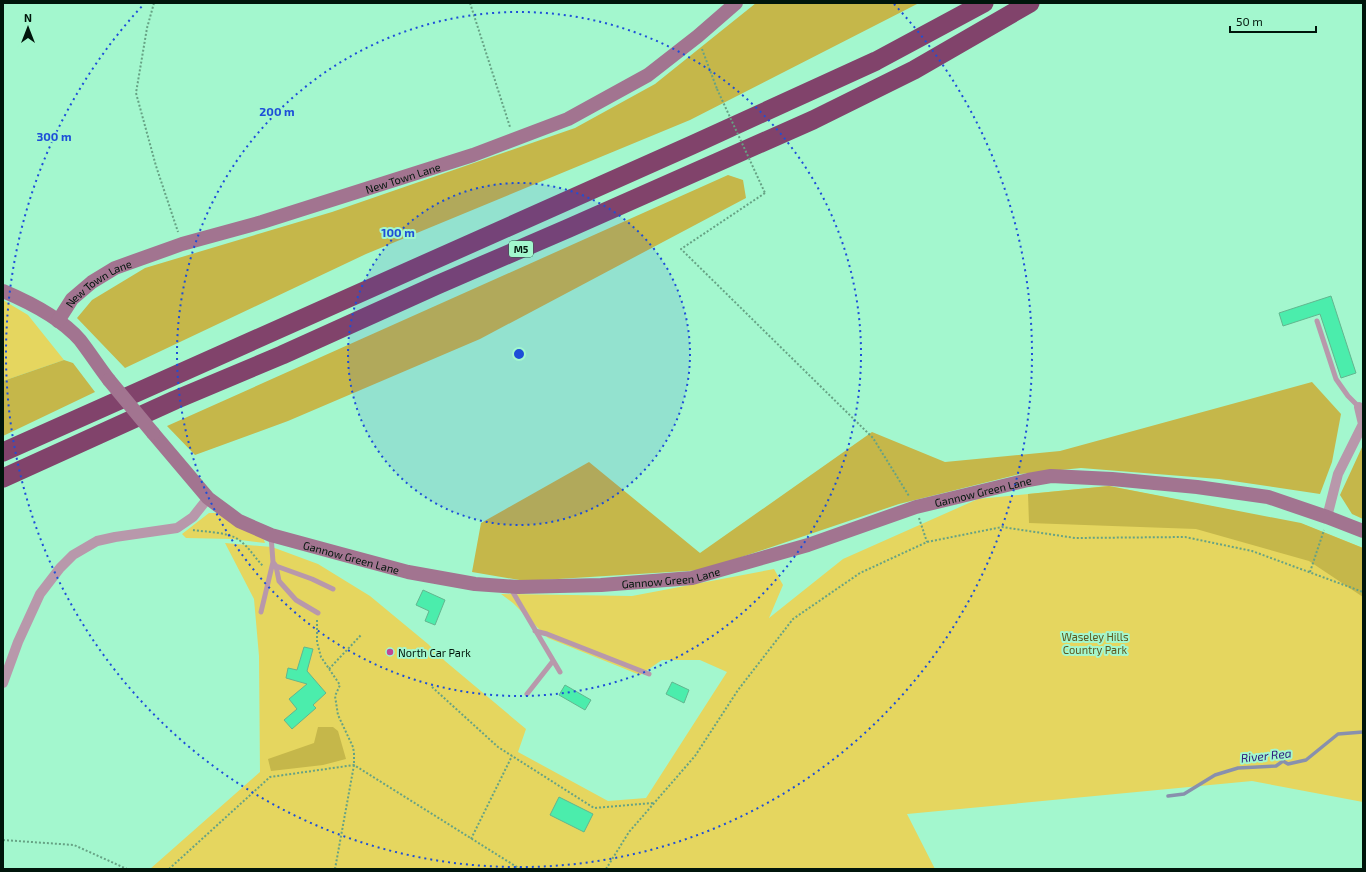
<svg xmlns="http://www.w3.org/2000/svg" width="1366" height="872" viewBox="0 0 1366 872" font-family="'Exo 2',sans-serif">
<style>
.green{fill:#e5d65f}
.forest{fill:#c5b74a}
.lines{fill:none;stroke-linecap:round;stroke-linejoin:round}
.stream{stroke:#8890ad;stroke-width:3.5}
.building{fill:#4bedac;stroke:#62b68f}
.path{stroke:#66a284;stroke-width:2;stroke-dasharray:2 2;stroke-linecap:butt}
.lane{stroke:#b898ab;stroke-width:5}
.street{stroke:#b898ab;stroke-width:10}
.secondary{stroke:#a27490;stroke-width:14}
.highway{stroke:#81436b;stroke-width:19}
.path-bridge{stroke:#66a284;stroke-width:2;stroke-dasharray:2 2;stroke-linecap:butt}
.secondary-bridge{stroke:#a27490;stroke-width:14}
.ring{fill:none;stroke:#1d4ed8;stroke-width:2;stroke-dasharray:2 4}
.poi-dot{fill:#bf4699;stroke:#a3f7ce;stroke-width:1.5}
.labels{text-anchor:middle;dominant-baseline:central;stroke-width:4;stroke-linejoin:round;paint-order:stroke}
.shield{fill:#a3f7ce;stroke:#315946;stroke-width:1}
.shield-label{font-size:10px;font-weight:bold;fill:#00150b}
.street-label{font-size:11px;fill:#00150b;stroke:#a3f7ce}
.park-label{font-size:11px;fill:#5d561d;stroke:#a3f7ce}
.poi-label{font-size:11px;fill:#00150b;stroke:#a3f7ce;text-anchor:start}
.water-label{font-size:12px;font-style:italic;fill:#2c187b;stroke:#a3f7ce}
.centre{fill:#1d4ed8;stroke:#a3f7ce;stroke-width:2}
.ring-label{font-size:12px;text-anchor:middle;font-weight:bold;fill:#1d4ed8;stroke:#a3f7ce;stroke-width:4;stroke-linejoin:round;paint-order:stroke}
</style>
<rect width="100%" height="100%" fill="#a3f7ce"/>
<path class="green" d="M3,300L28,315L64,360L3,381Z
M1109,486L1305,525L1363,548V802L1252,781L907,814L935,869H150L260,772L259,656L254,599L225,543L272,547L318,564L370,596L428,644L445,661L526,729L518,752L608,801L646,798L727,672L700,660H662L640,675L548,638L513,603L501,594L632,596L774,569L783,585L769,618L843,559L978,499Z
M209,513H218L262,534L265,543L233,539L186,538L182,534Z"/>
<path class="forest" d="M756,3H919L690,120L366,254L125,368L77,318L92,300L145,268L332,212L575,128L655,84Z
M728,175L743,180L746,198L480,339L288,421L195,455L167,426Z
M64,360L73,363L95,392L3,436V381Z
M1312,382L1341,414L1332,462L1320,494L1219,479L1081,468L1020,474L899,504L703,570L525,581L472,572L481,523L589,462L700,553L872,432L945,462L1060,451Z
M1363,445V519L1352,514L1340,495Z
M1109,486L1301,523L1363,548V597L1309,561L1196,529L1029,523L1028,494Z
M318,727H333L338,731L346,759L323,765L271,771L268,759L314,743Z"/>
<g class="lines">
<path class="stream" d="M1168,796L1184,794L1215,775L1238,768L1276,766L1283,761L1288,764L1306,760L1338,734L1363,732"/>
</g>
<path class="building" d="M1331,296L1356,373L1341,378L1320,314L1283,326L1279,313Z
M423,590L445,600L435,625L425,621L429,611L416,605Z
M304,647L313,649L307,671L326,693L313,705L316,708L292,729L284,720L297,709L289,699L307,684L286,678L288,668L297,670Z
M672,682L689,690L684,703L666,694Z
M565,685L591,700L585,710L559,695Z
M559,797L593,814L584,832L550,815Z"/>
<g class="lines">
<path class="path" d="M154,3L147,28L136,93L156,166L178,232
M470,3L510,127
M702,49L717,89
M765,193L681,249L873,438L909,496
M919,518L927,542
M193,530C206,532 229,532 239,540C249,547 255,558 263,566
M1310,572L1324,530
M317,620V642L321,657L340,685L335,696L338,715L353,747L354,753V765L335,869
M329,669L361,635
M432,687L498,747L594,808L653,803
M471,839L512,756
M3,840L74,845L127,869
M169,869L270,777L354,765L520,869
M606,869L629,832L695,756L738,690L793,619L860,573L927,542L1002,527L1075,538L1185,537L1252,551L1363,592"/>
<path class="lane" d="M1317,321L1336,379L1348,396L1359,407
M271,536L273,562L276,566L279,581L296,600L318,613
M276,566L312,579L333,589
M511,589L560,672
M261,612L273,562
M535,631L547,634L649,674
M527,694L553,661"/>
<path class="street" d="M1327,517L1338,474L1363,424L1359,407
M3,683L18,642L40,594L60,568L73,555L97,541L115,537L177,528L193,517L208,498"/>
<g class="secondary">
<path d="M3,291C29,302 61,318 80,340C90,353 99,367 109,380"/>
<path id="s1" d="M58,321L72,299L92,282L115,268L182,244L262,222L473,155L568,119L648,75L698,36L736,3"/>
<path id="s2" d="M153,433L208,498L239,521L271,535L341,554L408,572L475,584L518,587L601,585L692,578L808,545L916,507L1028,480L1051,476L1112,479L1197,487L1268,497L1327,517L1363,531"/>
</g>
<path class="highway" d="M3,452L692,145L876,61L984,3
M3,478L175,400L282,355L437,285L569,228L813,120L914,70L1030,3"/>
<path class="path-bridge" d="M717,89L765,193"/>
<path class="secondary-bridge" d="M109,380L153,433"/>
</g>
<circle cx="519" cy="354" r="171" fill="#1d4ed8" fill-opacity=".12"/>
<g class="ring">
<circle cx="519" cy="354" r="171"/>
<circle cx="519" cy="354" r="342"/>
<path d="M894 4A513 513 0 1 1 144 4"/>
</g>
<circle class="poi-dot" cx="390" cy="652" r="4"/>
<g class="labels">
<rect class="shield" x="509" y="241" width="24" height="16" rx="3"/>
<g class="shield-label">
<text x="521" y="249">M5</text>
</g>
<g class="street-label">
<text stroke="none"><textPath href="#s1" startOffset="381">New Town Lane</textPath></text>
<text stroke="none"><textPath href="#s1" startOffset="57">New Town Lane</textPath></text>
<text stroke="none"><textPath href="#s2" startOffset="890">Gannow Green Lane</textPath></text>
<text stroke="none"><textPath href="#s2" startOffset="242">Gannow Green Lane</textPath></text>
<text stroke="none"><textPath href="#s2" startOffset="565">Gannow Green Lane</textPath></text>
</g>
<g class="park-label">
<text x="1095" y="636">Waseley Hills<tspan x="1095" dy="13">Country Park</tspan></text>
</g>
<g class="poi-label">
<text x="398" y="652">North Car Park</text>
</g>
<g class="water-label">
<text transform="translate(1266 755) rotate(-6)">River Rea</text>
</g>
</g>
<circle cx="519" cy="354" r="6" class="centre"/>
<g class="ring-label">
<text x="277" y="116">200 m</text>
<text x="54" y="141">300 m</text>
<text x="398" y="237">100 m</text>
</g>
<rect width="1366" height="872" fill="none" stroke="#00150b" stroke-width="8"/>
<g transform="translate(28 28)" stroke="#a3f7ce" stroke-width="3" paint-order="stroke">
<path d="M0-3L7 15L0 10L-7 15Z" fill="#00150b"/>
<text y="-6" font-size="11" font-weight="bold" text-anchor="middle" fill="#00150b">N</text>
</g>
<path d="M1230 26v6h86v-6" fill="none" stroke="#00150b" stroke-width="2"/>
<text x="1236" y="26" font-size="12" fill="#00150b" stroke="#a3f7ce" stroke-width="3" paint-order="stroke">50 m</text>
</svg>
